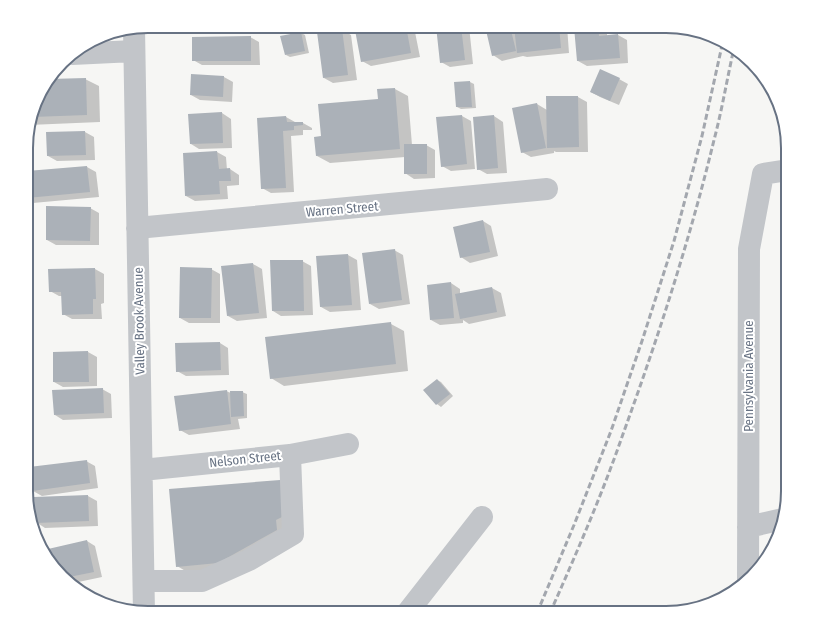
<svg xmlns="http://www.w3.org/2000/svg" width="814" height="639" viewBox="0 0 814 639" font-family="'Fira Sans Condensed',sans-serif">
<style>
.shadow{fill:#0003}
.building{fill:#abb1b8}
.lines{fill:none;stroke-linecap:round;stroke-linejoin:round}
.minor{stroke:#c2c5c9;stroke-width:22}
.rail{stroke:#a3a7ae;stroke-width:3;stroke-dasharray:6 3;stroke-linecap:butt}
.labels{text-anchor:middle;dominant-baseline:central;stroke-width:4;stroke-linejoin:round;paint-order:stroke}
.street-label{font-size:13px;fill:#677283;stroke:#fff}
.rim{fill:none;stroke:#677283;stroke-width:2}
</style>
<rect width="100%" height="100%" fill="#f6f6f4"/>
<path class="shadow" d="M382,26L414,27L420,57L371,66L362,61Z
M437,26H469L473,64L450,67L441,62Z
M486,26H567L569,53L527,57L523,56L502,61L493,55Z
M598,26L607,31V36L618,35L627,40L628,63L587,66L578,61L575,28Z
M342,30L351,35L357,80L333,83L324,78Z
M301,33L305,35L309,53L290,57L286,55Z
M250,37L259,42L260,65H202L193,60Z
M98,39V46H85Z
M192,75L224,77L233,82L232,102L200,100L191,95Z
M85,79L99,86L100,122L29,125L42,87L48,80Z
M619,79L628,84L619,105L600,97L591,92Z
M470,82L474,84L476,108L461,109L457,107L455,83Z
M395,89L408,96L412,145H426L435,150V178L414,179L405,173V157L330,163L317,156L322,137Z
M578,97L587,102L588,152H556L554,151V153L531,157L522,152L537,104L547,110Z
M222,113L231,119L232,148L199,149L191,144Z
M462,116L471,121L475,169L451,171L442,166L437,118Z
M494,116L503,122L507,173L487,174L478,169Z
M286,117L295,122L303,123L312,128V130H303V135L291,136L294,192L271,193L262,188Z
M85,132L94,137L95,160L57,161L48,156Z
M217,152L226,157L227,170L230,169L239,175V185L227,186L228,199L195,201L186,196Z
M87,167L96,172L99,197L33,203L27,199V172Z
M90,208L99,213V245H56L47,240Z
M483,221L491,226L498,256L470,263L461,257Z
M394,250L403,255L410,304L379,309L370,304Z
M348,255L357,260L361,310L330,312L321,307L317,257Z
M302,261L311,266L313,315L281,316L273,311Z
M253,264L262,269L267,318L237,321L228,316Z
M95,269L104,274V303L101,304L102,319H72L63,314V296H59L50,291L49,270Z
M211,269L220,274V323H189L180,318Z
M451,283L460,289V294L492,288L501,293L506,316L469,324L463,320V323L440,325L431,320Z
M391,324L404,331L408,371L284,386L271,378Z
M220,343L228,348L229,375L186,376L177,371Z
M88,352L97,357V386L63,387L54,382Z
M437,380L441,382L453,396L441,407L437,404Z
M102,389L111,394L112,418L63,420L55,415Z
M226,391L231,393L242,392L247,394V418L238,419L240,429L189,435L180,430Z
M86,461L95,466L98,488L42,496L33,491Z
M279,481L293,530L194,576L177,566Z
M88,496L97,501L98,526L45,528L36,522Z
M87,541L95,546L102,577L69,584L67,583L52,563Z
M77,587L86,592L88,596L75,588Z"/>
<path class="building" d="M376,26H406L411,53L361,62L355,30Z
M436,26H461L465,60L440,63Z
M485,26H510L516,51L492,56Z
M514,26H559L561,48L517,53Z
M598,26L599,36L618,34L620,58L577,61L574,27Z
M342,29L348,75L323,78L317,32Z
M301,32L305,51L285,55L280,36Z
M251,36V61H192V37Z
M600,69L620,78L610,101L590,92Z
M191,74L224,76L223,97L190,95Z
M86,78L87,115L32,117L42,87L49,79Z
M470,81L472,107H456L454,82Z
M395,88L400,149L316,156L314,137L321,136L318,104L378,99L377,89Z
M546,96H578L579,147L547,148Z
M537,103L546,148L521,153L512,108Z
M222,112L223,143L190,144L188,114Z
M462,115L467,164L441,167L436,117Z
M494,115L498,168L477,170L473,117Z
M286,116L287,122H303V125L294,126V130L283,131L286,188L261,189L257,118Z
M85,131L86,155L47,156L46,132Z
M404,144H427V174H404Z
M217,151L219,169L230,168L231,181H219L220,194L185,196L183,153Z
M87,166L90,192L27,198V171Z
M46,206L91,207L90,241L46,240Z
M483,220L490,252L460,258L453,227Z
M395,249L402,300L369,304L362,253Z
M348,254L352,305L320,307L316,256Z
M270,260H303L304,311H272Z
M253,263L259,313L227,316L221,266Z
M180,267L212,268L211,318H179Z
M95,268L96,299H93V314L62,315L61,292H49L48,269Z
M451,282L454,318L430,320L427,285Z
M492,287L497,312L460,319L455,294Z
M391,322L396,364L270,379L265,337Z
M220,342L221,370L176,372L175,343Z
M88,351L89,382H53V352Z
M437,379L450,394L436,405L423,390Z
M783,384H788V394H783Z
M103,388L104,413L54,415L52,390Z
M227,390L231,424L179,431L174,396Z
M230,391H243L244,416L231,417Z
M782,442H788V466L782,467Z
M87,460L90,483L32,491L29,467Z
M280,480L283,486L286,515L276,520L277,530L218,563L176,567L169,489Z
M88,495L89,521L35,523L34,497Z
M87,540L94,572L64,578L50,561L48,549Z"/>
<g class="lines">
<path class="minor" d="M134,28L144,613
M72,54L134,51
M137,228L547,189
M142,470L290,455L348,444
M748,527L783,519
M748,579L749,249L763,174L788,170
M144,581H202L249,560L293,534L290,455
M407,613L482,517"/>
<path class="rail" d="M537,613L574,525L611,431L642,341L674,241L702,136L723,41
M550,613C576,554 602,495 623,434C658,338 690,239 714,140C722,110 727,79 734,48"/>
</g>
<g class="labels">
<g class="street-label">
<text transform="translate(342 209) rotate(-5)">Warren Street</text>
<text transform="translate(139 321) rotate(-91)">Valley Brook Avenue</text>
<text transform="translate(748 376) rotate(-90)">Pennsylvania Avenue</text>
<text transform="translate(245 459) rotate(-6)">Nelson Street</text>
</g>
</g>
<path d="M0 0H814V639H0ZM148 33H666A115 115 0 0 1 781 148V491A115 115 0 0 1 666 606H148A115 115 0 0 1 33 491V148A115 115 0 0 1 148 33Z" fill="#fff" fill-rule="evenodd"/>
<path class="rim" d="M148 33H666A115 115 0 0 1 781 148V491A115 115 0 0 1 666 606H148A115 115 0 0 1 33 491V148A115 115 0 0 1 148 33Z"/>
</svg>
